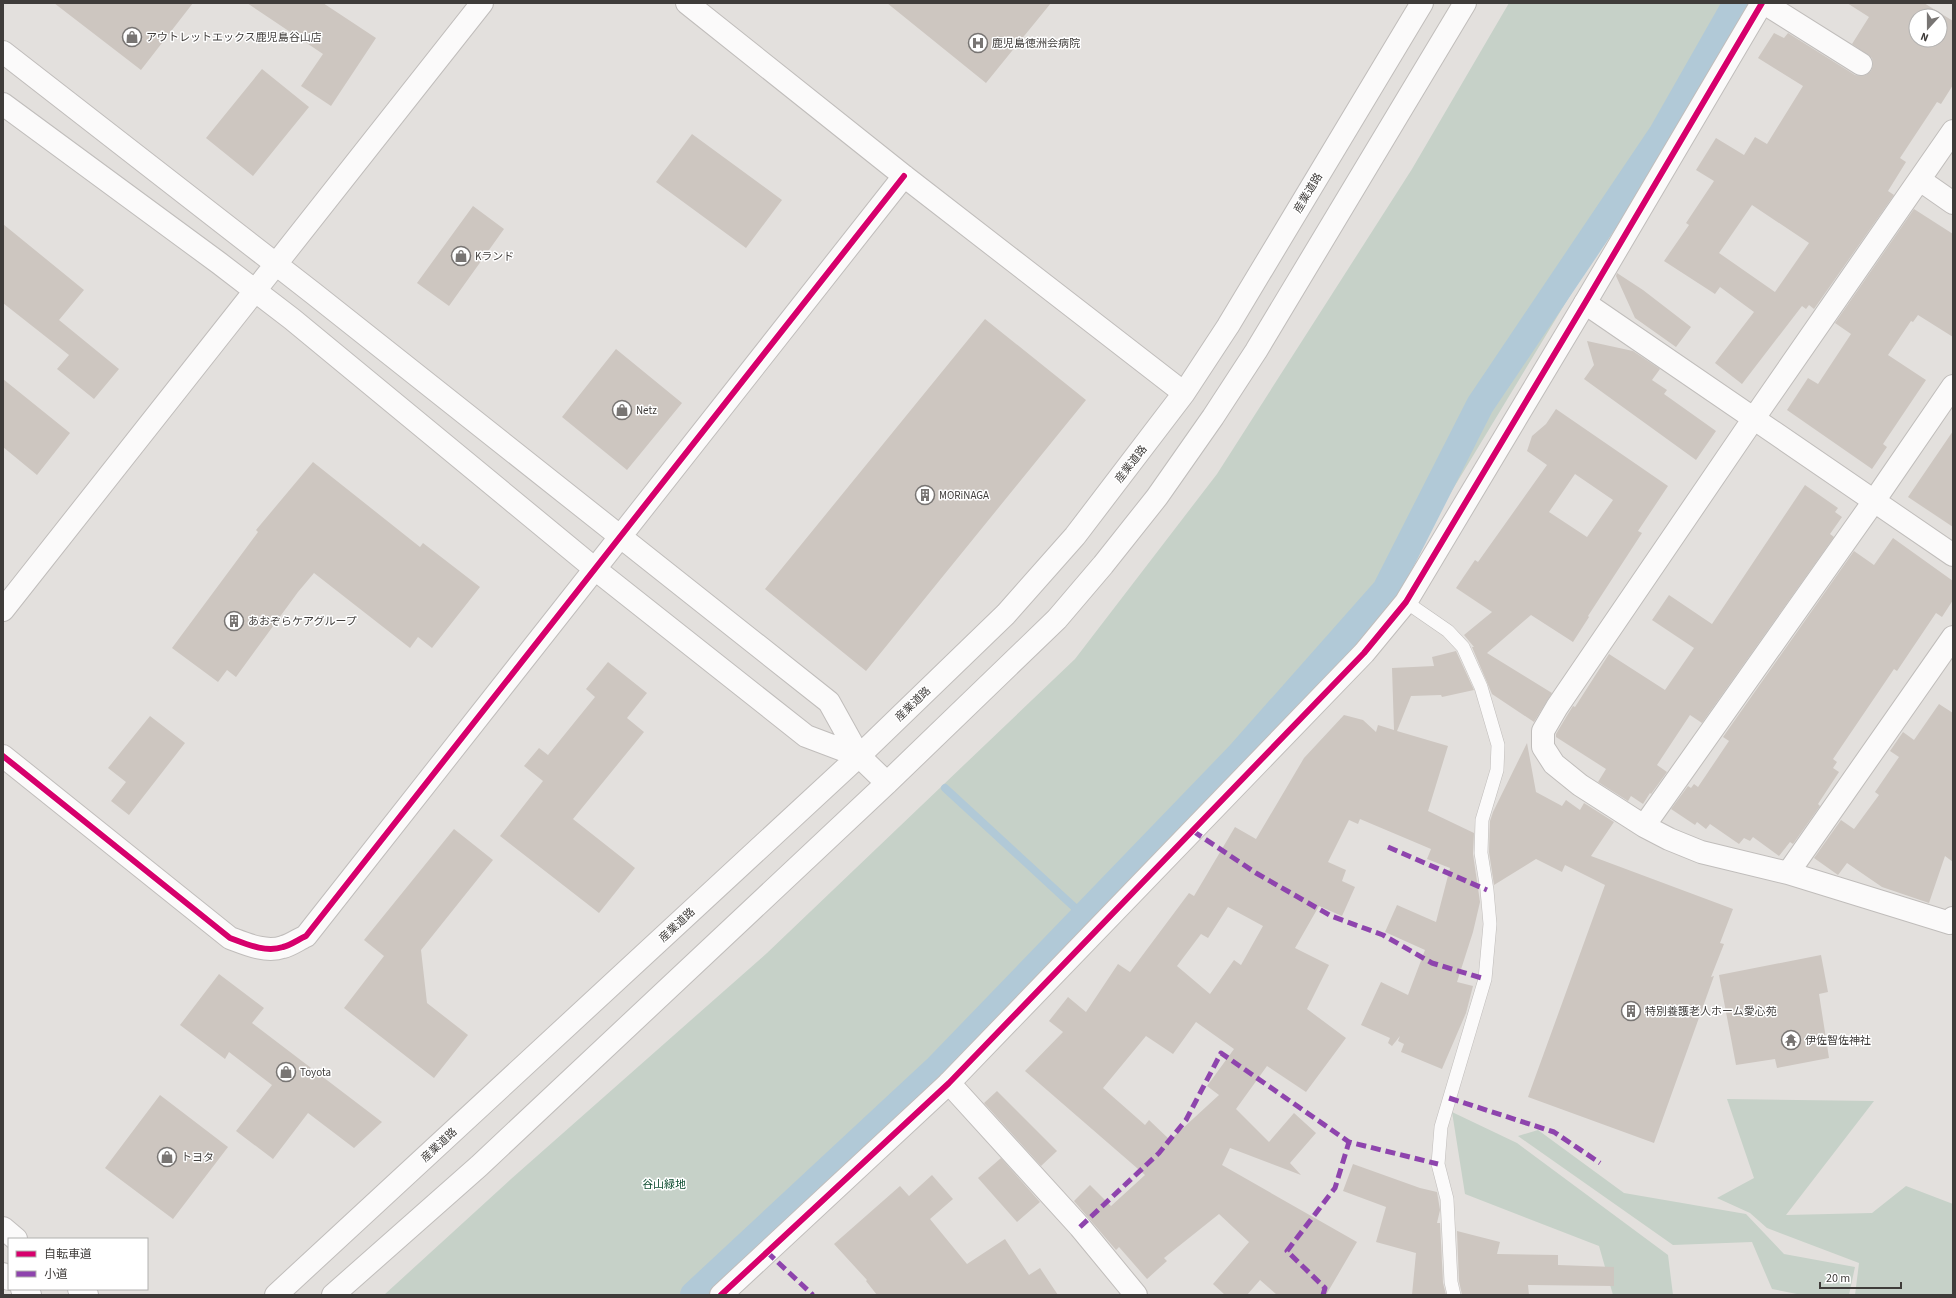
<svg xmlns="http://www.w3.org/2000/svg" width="1956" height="1298" viewBox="0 0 1956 1298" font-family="'Source Sans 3','Noto Sans JP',sans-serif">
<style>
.green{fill:#c6d1c8}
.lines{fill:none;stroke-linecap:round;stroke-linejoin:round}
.stream{stroke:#b1c9d7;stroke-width:8}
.canal{stroke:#b1c9d7;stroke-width:28}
.building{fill:#cdc6c0;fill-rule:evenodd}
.lane-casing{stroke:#c0bdbb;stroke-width:14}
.street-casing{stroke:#c0bdbb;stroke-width:24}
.secondary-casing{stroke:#c0bdbb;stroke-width:24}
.lane{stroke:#fbfafa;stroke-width:13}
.street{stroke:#fbfafa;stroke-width:22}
.secondary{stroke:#fbfafa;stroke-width:22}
.quiet{stroke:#8e44ad;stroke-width:5;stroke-dasharray:10 5;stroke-linecap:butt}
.cycleway-casing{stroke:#fff;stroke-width:8}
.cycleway{stroke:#d6006c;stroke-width:6}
.labels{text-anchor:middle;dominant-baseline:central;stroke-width:3;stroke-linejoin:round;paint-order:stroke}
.poi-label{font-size:11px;fill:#3f3c3a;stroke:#fff;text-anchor:start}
.street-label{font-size:11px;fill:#3f3c3a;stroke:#fff}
.park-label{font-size:11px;fill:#0c4c2f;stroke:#fff}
</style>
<rect width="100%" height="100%" fill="#e3e0dd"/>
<path class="green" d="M1509,3H1747L1390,593L1243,761L942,1071L700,1295H384L511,1179L767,953L1075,659L1217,474L1412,169Z
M1727,1099L1874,1101L1786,1215L1872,1213L1906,1186L1953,1204V1295H1855L1859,1263L1767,1228L1750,1213L1717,1198L1754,1178Z
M1452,1112L1517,1143L1668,1255L1673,1295H1613L1599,1246L1465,1194Z
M1538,1130L1624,1193L1746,1214L1784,1254L1855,1267L1849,1295H1802L1772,1289L1752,1242L1673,1245L1518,1136Z"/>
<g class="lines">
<path class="stream" d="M945,788L1085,917"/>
<path class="canal" d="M694,1295L938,1068L1239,756L1386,590L1480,405L1663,133L1737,3"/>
</g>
<path class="building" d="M54,3H193L141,70Z
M247,3H323L376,38L331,106L301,86L323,54Z
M887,3H1051L986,83Z
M1847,3H1924L1953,21V85L1941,104L1937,102L1900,158L1906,162L1888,191L1894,195L1814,309L1809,305L1806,309L1802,306L1742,384L1715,363L1754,312L1720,287L1715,294L1664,261L1689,225L1686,223L1714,181L1696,170L1716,138L1744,155L1755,137L1767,144L1803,86L1758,58L1774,33L1784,38L1788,33L1855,75L1860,76L1866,75L1871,71L1873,65L1872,58L1852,44L1869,17ZM1916,16H1940V40H1916ZM1752,205L1809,243L1775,292L1719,253Z
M262,69L309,107L253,176L206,138Z
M692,134L782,200L746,248L656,182Z
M473,206L504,229L449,306L417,283Z
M1914,209L1953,234V337L1918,315L1913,322L1911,321L1888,355L1926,380L1883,444L1887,447L1872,469L1787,410L1808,378L1818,384L1851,334L1835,323Z
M3,224L84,290L59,320L119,369L94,399L57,369L69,355L3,303Z
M1617,273L1643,290L1691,327L1676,347L1635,318L1616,276Z
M985,319L1086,400L866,671L765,589Z
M1587,341L1633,351L1660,369L1652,380L1667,390L1664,394L1716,431L1696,460L1584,379L1594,365Z
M616,349L682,403L627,470L562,417Z
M3,379L70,433L37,475L3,447Z
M1556,409L1668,486L1638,531L1642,533L1588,616L1589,617L1573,642L1531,615L1487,653L1552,693L1534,722L1492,694L1472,647H1474L1464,635L1492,612L1456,588L1475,560L1478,562L1547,465L1527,451L1532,436L1546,424ZM1575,474L1613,500L1587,537L1549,512Z
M1953,431V527L1908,497Z
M313,462L420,547L423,543L480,587L432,648L418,637L410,648L314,573L298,592L236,677L227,670L218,682L172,648L258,532L256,530Z
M1805,485L1838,508L1835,512L1842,517L1830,534L1834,537L1702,723L1690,715L1657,765L1667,772L1651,794L1650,793L1643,804L1631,796L1628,801L1598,782L1606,769L1556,737V734L1568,714L1573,706L1575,707L1609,654L1665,690L1694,648L1652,620L1669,595L1712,624Z
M1893,538L1953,581V600L1942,617L1936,613L1897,671L1894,669L1833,759L1837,762L1833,768L1839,772L1818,804L1820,806L1793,844L1790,842L1779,856L1753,837L1750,841L1744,838L1739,844L1710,824L1706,829L1697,822L1695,825L1671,809L1688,786L1691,788L1694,784L1698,787L1729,741L1723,737L1854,551L1874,565Z
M1456,651L1474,690L1442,697L1441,695L1411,696L1397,731L1448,746L1428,811L1474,833L1473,854L1480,902L1473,932L1457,982L1473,986L1466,1013L1442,1069L1401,1052L1404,1044L1398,1041L1400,1036L1392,1046L1388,1043L1390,1038L1361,1025L1381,982L1408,995L1425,950L1385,932L1397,905L1436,922L1450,868L1427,859L1431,849L1360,819L1358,824L1349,820L1328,862L1346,870L1342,881L1355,887L1342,916L1319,906L1295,948L1329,965L1307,1009L1346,1038L1306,1092L1267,1066L1236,1109L1269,1142L1294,1113L1316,1133L1290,1163L1301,1175L1230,1148L1222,1165L1357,1242L1326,1295H1277L1260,1280L1247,1295H1225L1213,1284L1249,1242L1219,1214L1164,1258L1167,1261L1147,1279L1119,1247L1116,1250L1074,1201L1090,1185L1111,1206L1145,1175L1025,1071L1063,1032L1049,1021L1068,997L1086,1012L1118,964L1130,972L1189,893L1194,896L1235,827L1256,839L1304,758L1344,715L1363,720L1376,732L1378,725L1394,730L1392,668L1434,666L1432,657ZM1228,907L1263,926L1241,965L1234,960L1210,994L1177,966L1201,934L1208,938ZM1196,1022L1234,1049L1207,1086L1219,1095L1170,1140L1149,1120L1145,1125L1103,1088L1146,1036L1173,1054Z
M608,662L647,693L627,718L644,732L573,819L635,868L599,913L500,836L543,781L524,766L539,748L548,755L595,697L586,689Z
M1939,704L1953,713V862L1945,856L1929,903L1882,887L1847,863L1838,875L1814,858L1841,820L1854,829L1879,795L1875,792L1899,757L1890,751L1903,732L1914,740Z
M150,716L185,743L129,815L111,801L126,782L108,768Z
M1527,743L1536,792L1562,806L1566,800L1580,810L1584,803L1614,822L1591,856L1733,909L1720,943L1724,944L1711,977L1714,976L1654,1143L1528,1097L1605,885L1565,865L1562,872L1536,859L1494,885L1489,852L1490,821L1493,812Z
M454,829L493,860L421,950L427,1003L468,1035L434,1078L344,1008L384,956L364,940Z
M1821,955L1828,992L1819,994L1829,1058L1777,1068L1775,1059L1736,1065L1719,975Z
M219,974L264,1008L252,1023L382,1122L354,1148L308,1113L273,1159L236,1131L272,1085L229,1052L225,1059L180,1025Z
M997,1091L1057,1151L1041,1166L984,1103Z
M160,1095L228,1147L173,1219L105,1168Z
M1001,1158L1040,1202L1017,1222L978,1178Z
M1353,1164L1420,1188L1437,1192L1440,1210L1437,1223H1440L1443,1283L1446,1295H1412L1416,1253L1376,1242L1386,1207L1343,1191Z
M932,1175L953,1199L930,1219L967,1264L1005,1239L1029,1275L1040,1268L1058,1295H877L866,1281L867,1280L834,1244L900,1186L909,1196Z
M1457,1231L1500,1242L1497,1254L1558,1255V1265L1614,1267V1286L1528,1285L1529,1295H1462L1459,1281Z"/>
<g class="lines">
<g class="lane-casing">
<path id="lane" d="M1406,602L1448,631L1463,647L1481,687L1498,745L1497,770L1482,820L1481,853L1487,890L1490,924L1485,979L1441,1127L1438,1164L1447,1199L1451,1282L1454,1295"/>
</g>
<g class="street-casing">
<path id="street" d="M1764,3L1861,64
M1953,131L1754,418L1557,707L1543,731V747L1554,764L1580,785L1644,826L1669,839L1701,852L1788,873L1950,923L1953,918
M1920,180L1953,203
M1585,303L1953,555
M1644,826L1874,501L1953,386
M1788,873L1953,637
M949,1083L1080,1227L1136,1295"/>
</g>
<g class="secondary-casing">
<path id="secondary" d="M687,3L904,176L1184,393
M3,52L313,293L829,702L859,756L887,783
M3,104L219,263L292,319L595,569L806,736L859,756
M3,610L482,3
M3,756L230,938C246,944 266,953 283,947C291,945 299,939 306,936L904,176
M3,1228L16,1239
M3,1274L9,1279
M22,1289L30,1295
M79,1289L87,1295
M276,1295L859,756L1006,614L1075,536L1184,393L1228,326L1422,3
M333,1295L479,1166L887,783L1057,619L1103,565L1157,497L1213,417L1256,351L1465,3
M721,1295L949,1083L1364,653L1406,602L1585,303L1762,3"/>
</g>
<use href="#lane" class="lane"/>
<use href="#street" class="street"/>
<use href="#secondary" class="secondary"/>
<path class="quiet" d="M1193,831L1256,873L1331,916L1383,935L1432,963L1485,979
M1388,847L1487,890
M1449,1098L1554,1132L1600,1163
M1080,1227L1159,1153L1186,1120L1221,1053L1349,1142L1438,1164
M767,1252L813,1295
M1323,1295L1325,1288L1287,1251L1335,1188L1349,1142"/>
<g class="cycleway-casing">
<path id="cycleway" d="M3,756L230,938C246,944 266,953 283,947C291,945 299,939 306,936L904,176
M721,1295L949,1083L1364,653L1406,602L1585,303L1762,3"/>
</g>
<use href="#cycleway" class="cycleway"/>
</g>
<defs>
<g id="shop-ring" transform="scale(1)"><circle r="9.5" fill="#fff" stroke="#787573" stroke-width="1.5"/><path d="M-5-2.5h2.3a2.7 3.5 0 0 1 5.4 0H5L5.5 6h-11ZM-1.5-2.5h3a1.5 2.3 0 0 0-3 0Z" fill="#787573"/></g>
<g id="hospital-ring" transform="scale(1)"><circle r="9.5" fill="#fff" stroke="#787573" stroke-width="1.5"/><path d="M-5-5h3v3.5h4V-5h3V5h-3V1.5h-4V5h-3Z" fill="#787573"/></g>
<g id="building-ring" transform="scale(1)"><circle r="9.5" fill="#fff" stroke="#787573" stroke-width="1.5"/><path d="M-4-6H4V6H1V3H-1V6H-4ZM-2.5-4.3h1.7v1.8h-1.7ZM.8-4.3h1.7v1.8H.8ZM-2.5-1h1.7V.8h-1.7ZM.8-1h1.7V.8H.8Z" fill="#787573"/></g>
<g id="temple-ring" transform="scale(1)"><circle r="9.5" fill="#fff" stroke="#787573" stroke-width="1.5"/><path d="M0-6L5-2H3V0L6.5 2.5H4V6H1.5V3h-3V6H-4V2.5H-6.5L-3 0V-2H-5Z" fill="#787573"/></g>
</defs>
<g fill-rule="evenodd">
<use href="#shop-ring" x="132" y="37"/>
<use href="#hospital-ring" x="978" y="43"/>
<use href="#shop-ring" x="461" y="256"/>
<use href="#shop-ring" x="622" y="410"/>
<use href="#building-ring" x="925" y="495"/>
<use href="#building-ring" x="234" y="621"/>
<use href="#building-ring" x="1631" y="1011"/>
<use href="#temple-ring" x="1791" y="1040"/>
<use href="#shop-ring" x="286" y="1072"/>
<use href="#shop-ring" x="167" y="1157"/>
</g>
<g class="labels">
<g class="poi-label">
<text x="146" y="37">アウトレットエックス鹿児島谷山店</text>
<text x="992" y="43">鹿児島徳洲会病院</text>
<text x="475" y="256">Kランド</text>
<text x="636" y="410">Netz</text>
<text x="939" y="495">MORiNAGA</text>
<text x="248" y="621">あおぞらケアグループ</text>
<text x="1645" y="1011">特別養護老人ホーム愛心苑</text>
<text x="1805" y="1040">伊佐智佐神社</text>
<text x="300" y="1072">Toyota</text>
<text x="181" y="1157">トヨタ</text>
</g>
<g class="street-label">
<text transform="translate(1308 193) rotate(-59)">産業道路</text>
<text transform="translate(1131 464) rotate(-52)">産業道路</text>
<text transform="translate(913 704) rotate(-44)">産業道路</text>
<text transform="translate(677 925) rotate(-43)">産業道路</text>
<text transform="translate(439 1145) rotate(-43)">産業道路</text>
</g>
<g class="park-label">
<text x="664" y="1184">谷山緑地</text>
</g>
</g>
<rect width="1956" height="1298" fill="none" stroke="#3f3c3a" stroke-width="8"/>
<rect x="8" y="1238" width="140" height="52" fill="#ffffff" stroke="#b2b1b0"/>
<rect x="16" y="1251" width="20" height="6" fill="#d6006c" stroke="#b2b1b0"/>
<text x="44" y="1258" font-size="12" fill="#3f3c3a">自転車道</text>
<rect x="16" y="1271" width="20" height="6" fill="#8e44ad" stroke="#b2b1b0"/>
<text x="44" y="1278" font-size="12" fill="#3f3c3a">小道</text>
<g transform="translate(1928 28) rotate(201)"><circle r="19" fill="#ffffff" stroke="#b2b1b0"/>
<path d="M0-3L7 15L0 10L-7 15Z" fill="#787573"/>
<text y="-6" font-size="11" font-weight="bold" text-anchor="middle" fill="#3f3c3a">N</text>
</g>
<path d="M1820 1282v6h81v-6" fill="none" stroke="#3f3c3a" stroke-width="2"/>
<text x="1826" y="1282" font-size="12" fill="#3f3c3a" stroke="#ffffff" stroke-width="3" paint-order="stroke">20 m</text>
</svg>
